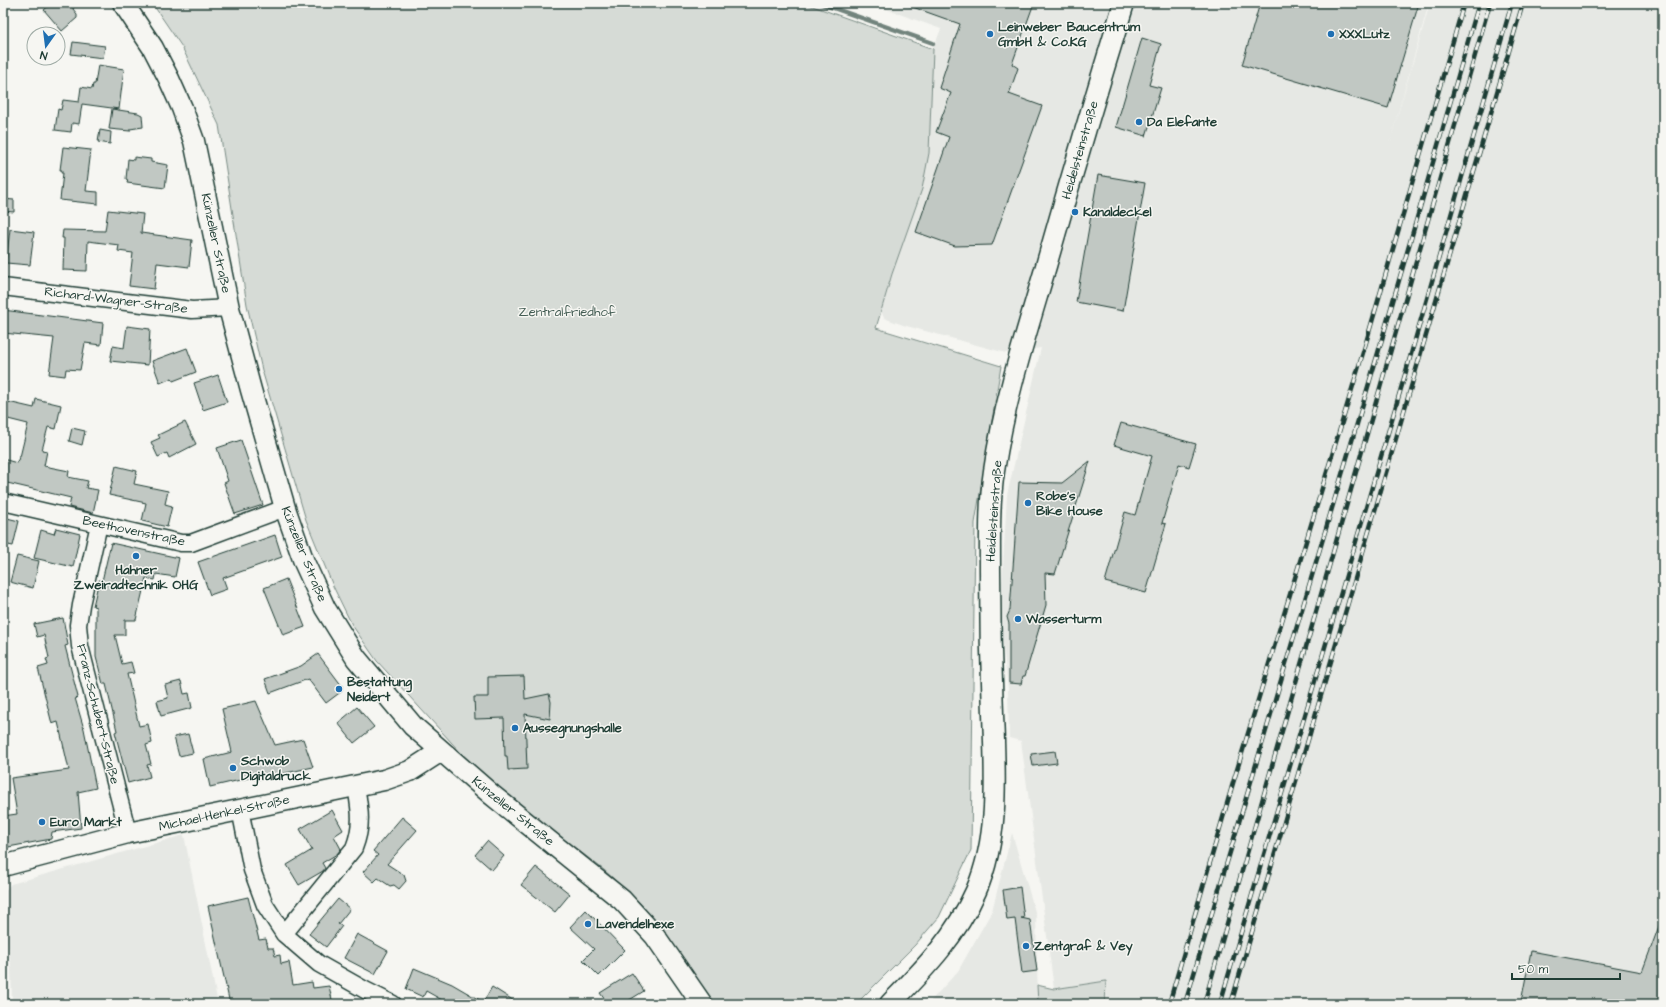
<svg xmlns="http://www.w3.org/2000/svg" width="1666" height="1007" viewBox="0 0 1666 1007" font-family="'Architects Daughter',sans-serif">
<style>
.built{fill:#e6e8e4}
.green{fill:#d6dbd6;stroke:#7a8c85}
.lines{fill:none;stroke-linecap:round;stroke-linejoin:round}
.stream{stroke:#72847d;stroke-width:4.5}
.building{fill:#c1c8c3;stroke:#1f3d34}
.minor-casing{stroke:#1f3d34;stroke-width:19}
.major-casing{stroke:#1f3d34;stroke-width:23}
.minor{stroke:#f6f6f2;stroke-width:16}
.major{stroke:#f6f6f2;stroke-width:20}
.rail-casing{stroke:#1f3d34;stroke-width:4.5}
.rail{stroke:#f6f6f2;stroke-width:3;stroke-dasharray:9;stroke-linecap:butt}
.poi-dot{fill:#1f6fb2;stroke:#f6f6f2;stroke-width:1.5}
.labels{text-anchor:middle;dominant-baseline:central;stroke-width:3;stroke-linejoin:round;paint-order:stroke}
.poi-label{font-size:13px;font-weight:bold;fill:#1f3d34;stroke:#f6f6f2;text-anchor:start}
.street-label{font-size:13px;fill:#1f3d34;stroke:#f6f6f2}
.park-label{font-size:13px;fill:#445d54;stroke:#f6f6f2}
</style>
<rect width="100%" height="100%" fill="#f6f6f2"/>
<filter id="ink" filterUnits="userSpaceOnUse"><feTurbulence type="fractalNoise" baseFrequency=".025" numOctaves="2"/><feDisplacementMap in="SourceGraphic" scale="8" xChannelSelector="R" yChannelSelector="G"/><feConvolveMatrix kernelMatrix="1 2 1 2 8 2 1 2 1" color-interpolation-filters="sRGB"/></filter>
<g filter="url(#ink)">
<path class="built" d="M869,3H1429L1389,145L1430,3H1663V1004H1105L1106,981L1054,989L1021,741L1009,738L1008,689L1000,618L1007,495L1041,348L1006,353L903,325L884,318L881,311L929,153L933,49L941,29Z
M1012,833L1036,915L1038,1004H928L958,971L992,911Z
M184,835L218,1004H12L11,966L3,914V893L11,884Z"/>
<path class="green" d="M152,3H804L933,49L929,153L922,189L892,274L876,328L1001,366L975,523L971,850L939,917L915,945L856,1004H714L671,941L640,903L604,870L501,791L462,754L377,661L352,625L333,586L306,520L262,370L247,305L219,125L182,47Z
M1106,981L1105,1004H1038L1037,985L1054,989Z"/>
<g class="lines">
<path class="stream" d="M819,3L933,43"/>
</g>
<path class="building" d="M52,3H75L73,9L77,14V18L62,31L44,10Z
M907,3H1034L1012,64L1018,68L1009,94L1042,106L992,245L955,246L916,232L949,137L936,132L951,93L939,88L960,24L907,5Z
M1260,3H1419L1388,108L1242,65Z
M1142,38L1161,44L1149,85L1161,88L1146,136L1116,127Z
M73,42L105,46L103,58L71,54Z
M98,65L124,69L119,109L82,104L79,124L72,123L71,132L55,130L58,109L61,110L63,100L79,102L81,87L92,89L93,84H95Z
M112,109L138,113L142,115L143,127L130,129V131L109,129Z
M100,130L111,132L110,144L98,142Z
M63,147L91,150L86,191L98,192V204L60,200L63,173H61L62,170H60Z
M134,157L151,159V162L168,165L165,188L127,183L128,180L126,179L128,159L134,160Z
M1098,175L1145,183L1123,311L1076,302Z
M3,199L14,200V212L3,211Z
M108,210L143,214L141,233L192,240L189,267L157,263L154,289L129,286L133,253L118,251L119,245L88,241L87,271L63,270L64,238H62L63,230L105,231Z
M10,229L34,232L30,265L6,263Z
M3,310L103,323L101,345L85,343L80,370L66,369L65,376L49,374L54,338L3,333Z
M127,326L150,329L148,365L110,361L113,346L124,348Z
M187,348L196,372L173,381L172,378L160,383L152,361Z
M218,375L227,402L203,410L194,383Z
M36,399L61,405L56,429L48,427L42,450L47,451L44,466L69,471L68,477L88,481L86,488L98,490L93,513L69,507L71,498L3,482V459L17,463L19,457H20L28,424L4,418L8,402L34,408Z
M185,422L196,444L169,458L167,453L158,457L151,442L160,438L158,435Z
M1121,423L1196,444L1189,467L1179,464L1162,523L1166,524L1146,593L1105,582L1125,512L1135,515L1152,456L1114,445Z
M72,428L85,431L82,445L69,441Z
M241,440L263,505L235,514L224,483L228,481L217,448Z
M1090,461L1055,574L1045,573L1046,605L1025,676H1023L1021,684L1009,683V624L1007,617L1010,610L1019,482L1062,483Z
M116,466L137,471L134,484L168,491L165,504L172,506L167,527L142,521L146,503L109,495Z
M3,517L19,521L13,546L3,544Z
M56,528L80,534L73,567L34,558L41,530L54,534Z
M275,535L282,557L223,578L227,589L210,595L198,562Z
M111,543L179,558L175,577L156,574L155,580L146,578L136,620H125V635H115L122,664L131,662L134,673L127,674L139,726L148,724L152,743L146,745L151,764L147,765L150,777L128,783L115,732L117,731L106,684H103L96,657V607L93,606L99,580L102,581Z
M17,556L39,561L33,588L10,582Z
M286,579L305,627L283,635L264,588Z
M63,618L68,645L65,646L78,697L75,698L84,729L96,788L78,792L81,828L52,832L51,839L3,848V816L17,814L11,778L69,770L58,722L52,724L38,668L48,665L46,659L49,658L44,635L37,637L34,624Z
M318,654L342,686V691L326,703L308,679L270,693L265,679L301,666Z
M524,676L525,699L549,694L551,702L550,719L525,714L527,769L508,770L507,756H505L504,718L475,719L474,697H488V677Z
M181,681L184,694L189,693L192,708L161,716L157,701L168,698L165,685Z
M256,701L275,745L303,739L313,767L259,779H254L253,777L210,787L204,759L232,752L222,709Z
M357,707L374,727L354,743L338,723Z
M188,734L193,753L179,756L174,737Z
M1055,751L1057,763L1033,766L1031,754Z
M332,810L343,830L334,836L341,849L337,854L322,863L325,868L323,871L299,885L287,865L312,850L300,829Z
M402,817L417,830L387,864L404,875L406,881L399,889L394,885L390,886L378,878L374,882L363,872L378,855L373,851Z
M487,841L504,856L492,870L475,855Z
M536,867L570,894L555,912L521,885Z
M1020,887L1024,918H1021L1030,920L1037,971L1022,973L1015,919L1007,920L1003,890Z
M248,897L259,940L266,939L268,948H273L275,956L280,955L281,964L289,962L293,985L312,982L313,988L329,986L333,1004H230L208,906Z
M338,899L350,909L338,924L342,926L326,947L309,934Z
M586,910L625,950L599,976L583,960L594,949L570,927Z
M1662,918L1663,999L1661,1004H1533L1521,1002L1531,951L1642,972Z
M357,934L388,951L375,974L344,958Z
M414,968L452,984L483,1002L492,987L519,1004H449L426,991L423,997L406,989Z
M632,973L644,991L623,1004H608L600,993Z"/>
<g class="lines">
<g class="minor-casing">
<path id="minor" d="M3,287L192,310L229,308
M3,502L181,543H191L285,508
M99,524L81,605L78,625L80,646L128,833
M240,809L252,870L265,905L284,934L319,964L365,990L393,1004
M284,934L354,848C363,825 360,810 356,786"/>
</g>
<g class="major-casing">
<path id="major" d="M123,3L153,48L169,79L182,108L194,141L229,308L251,390L285,508L304,562L325,608L356,658L413,726L492,795L622,900L655,936L702,1004
M3,866L128,833L384,780L410,771L441,751
M890,1004C925,968 955,938 976,891C1000,836 995,772 993,714C991,666 990,619 990,571C990,538 989,504 994,471C1004,402 1026,334 1046,266C1071,178 1097,90 1124,3"/>
</g>
<use href="#minor" class="minor"/>
<use href="#major" class="major"/>
<g class="rail-casing">
<path id="rail" d="M1169,1004L1233,783L1365,346L1464,3
M1185,1004L1378,353L1479,3
M1204,1004L1490,3
M1220,1004L1407,368L1512,3
M1231,1004L1523,3"/>
</g>
<use href="#rail" class="rail"/>
</g>
</g>
<g class="poi-dot">
<circle cx="990" cy="34" r="4"/>
<circle cx="1331" cy="34" r="4"/>
<circle cx="1139" cy="122" r="4"/>
<circle cx="1075" cy="212" r="4"/>
<circle cx="1028" cy="503" r="4"/>
<circle cx="136" cy="556" r="4"/>
<circle cx="1018" cy="619" r="4"/>
<circle cx="339" cy="689" r="4"/>
<circle cx="515" cy="728" r="4"/>
<circle cx="233" cy="768" r="4"/>
<circle cx="42" cy="822" r="4"/>
<circle cx="588" cy="924" r="4"/>
<circle cx="1026" cy="946" r="4"/>
</g>
<g class="labels">
<g class="poi-label">
<text x="998" y="27">Leinweber Baucentrum<tspan x="998" dy="15">GmbH &amp; Co.KG</tspan></text>
<text x="1339" y="34">XXXLutz</text>
<text x="1147" y="122">Da Elefante</text>
<text x="1083" y="212">Kanaldeckel</text>
<text x="1036" y="496">Robe's<tspan x="1036" dy="15">Bike House</tspan></text>
<text x="136" y="570" text-anchor="middle">Hahner<tspan x="136" dy="15">Zweiradtechnik OHG</tspan></text>
<text x="1026" y="619">Wasserturm</text>
<text x="347" y="682">Bestattung<tspan x="347" dy="15">Neidert</tspan></text>
<text x="523" y="728">Aussegnungshalle</text>
<text x="241" y="761">Schwob<tspan x="241" dy="15">Digitaldruck</tspan></text>
<text x="50" y="822">Euro Markt</text>
<text x="596" y="924">Lavendelhexe</text>
<text x="1034" y="946">Zentgraf &amp; Vey</text>
</g>
<g class="street-label">
<text transform="translate(1080 150) rotate(-74)">Heidelsteinstraße</text>
<text transform="translate(216 243) rotate(78)">Künzeller Straße</text>
<text transform="translate(116 300) rotate(7)">Richard-Wagner-Straße</text>
<text transform="translate(994 511) rotate(-86)">Heidelsteinstraße</text>
<text transform="translate(134 531) rotate(12)">Beethovenstraße</text>
<text transform="translate(304 554) rotate(68)">Künzeller Straße</text>
<text transform="translate(98 714) rotate(76)">Franz-Schubert-Straße</text>
<text transform="translate(513 811) rotate(39)">Künzeller Straße</text>
<text transform="translate(224 813) rotate(-12)">Michael-Henkel-Straße</text>
</g>
<g class="park-label">
<text x="567" y="312">Zentralfriedhof</text>
</g>
</g>
<rect width="1666" height="1007" fill="none" stroke="#f6f6f2" stroke-width="16"/>
<rect x="8" y="8" width="1650" height="991" fill="none" stroke="#1f3d34" stroke-width="1.5" filter="url(#ink)"/>
<g transform="translate(46 46) rotate(194)"><circle r="19" fill="#f6f6f2" stroke="#a0aca6"/>
<path d="M0-3L7 15L0 10L-7 15Z" fill="#1f6fb2"/>
<text y="-6" font-size="11" font-weight="bold" text-anchor="middle" fill="#1f3d34">N</text>
</g>
<path d="M1512 973v6h108v-6" fill="none" stroke="#1f3d34" stroke-width="2"/>
<text x="1518" y="973" font-size="12" fill="#1f3d34" stroke="#f6f6f2" stroke-width="3" paint-order="stroke">50 m</text>
</svg>
